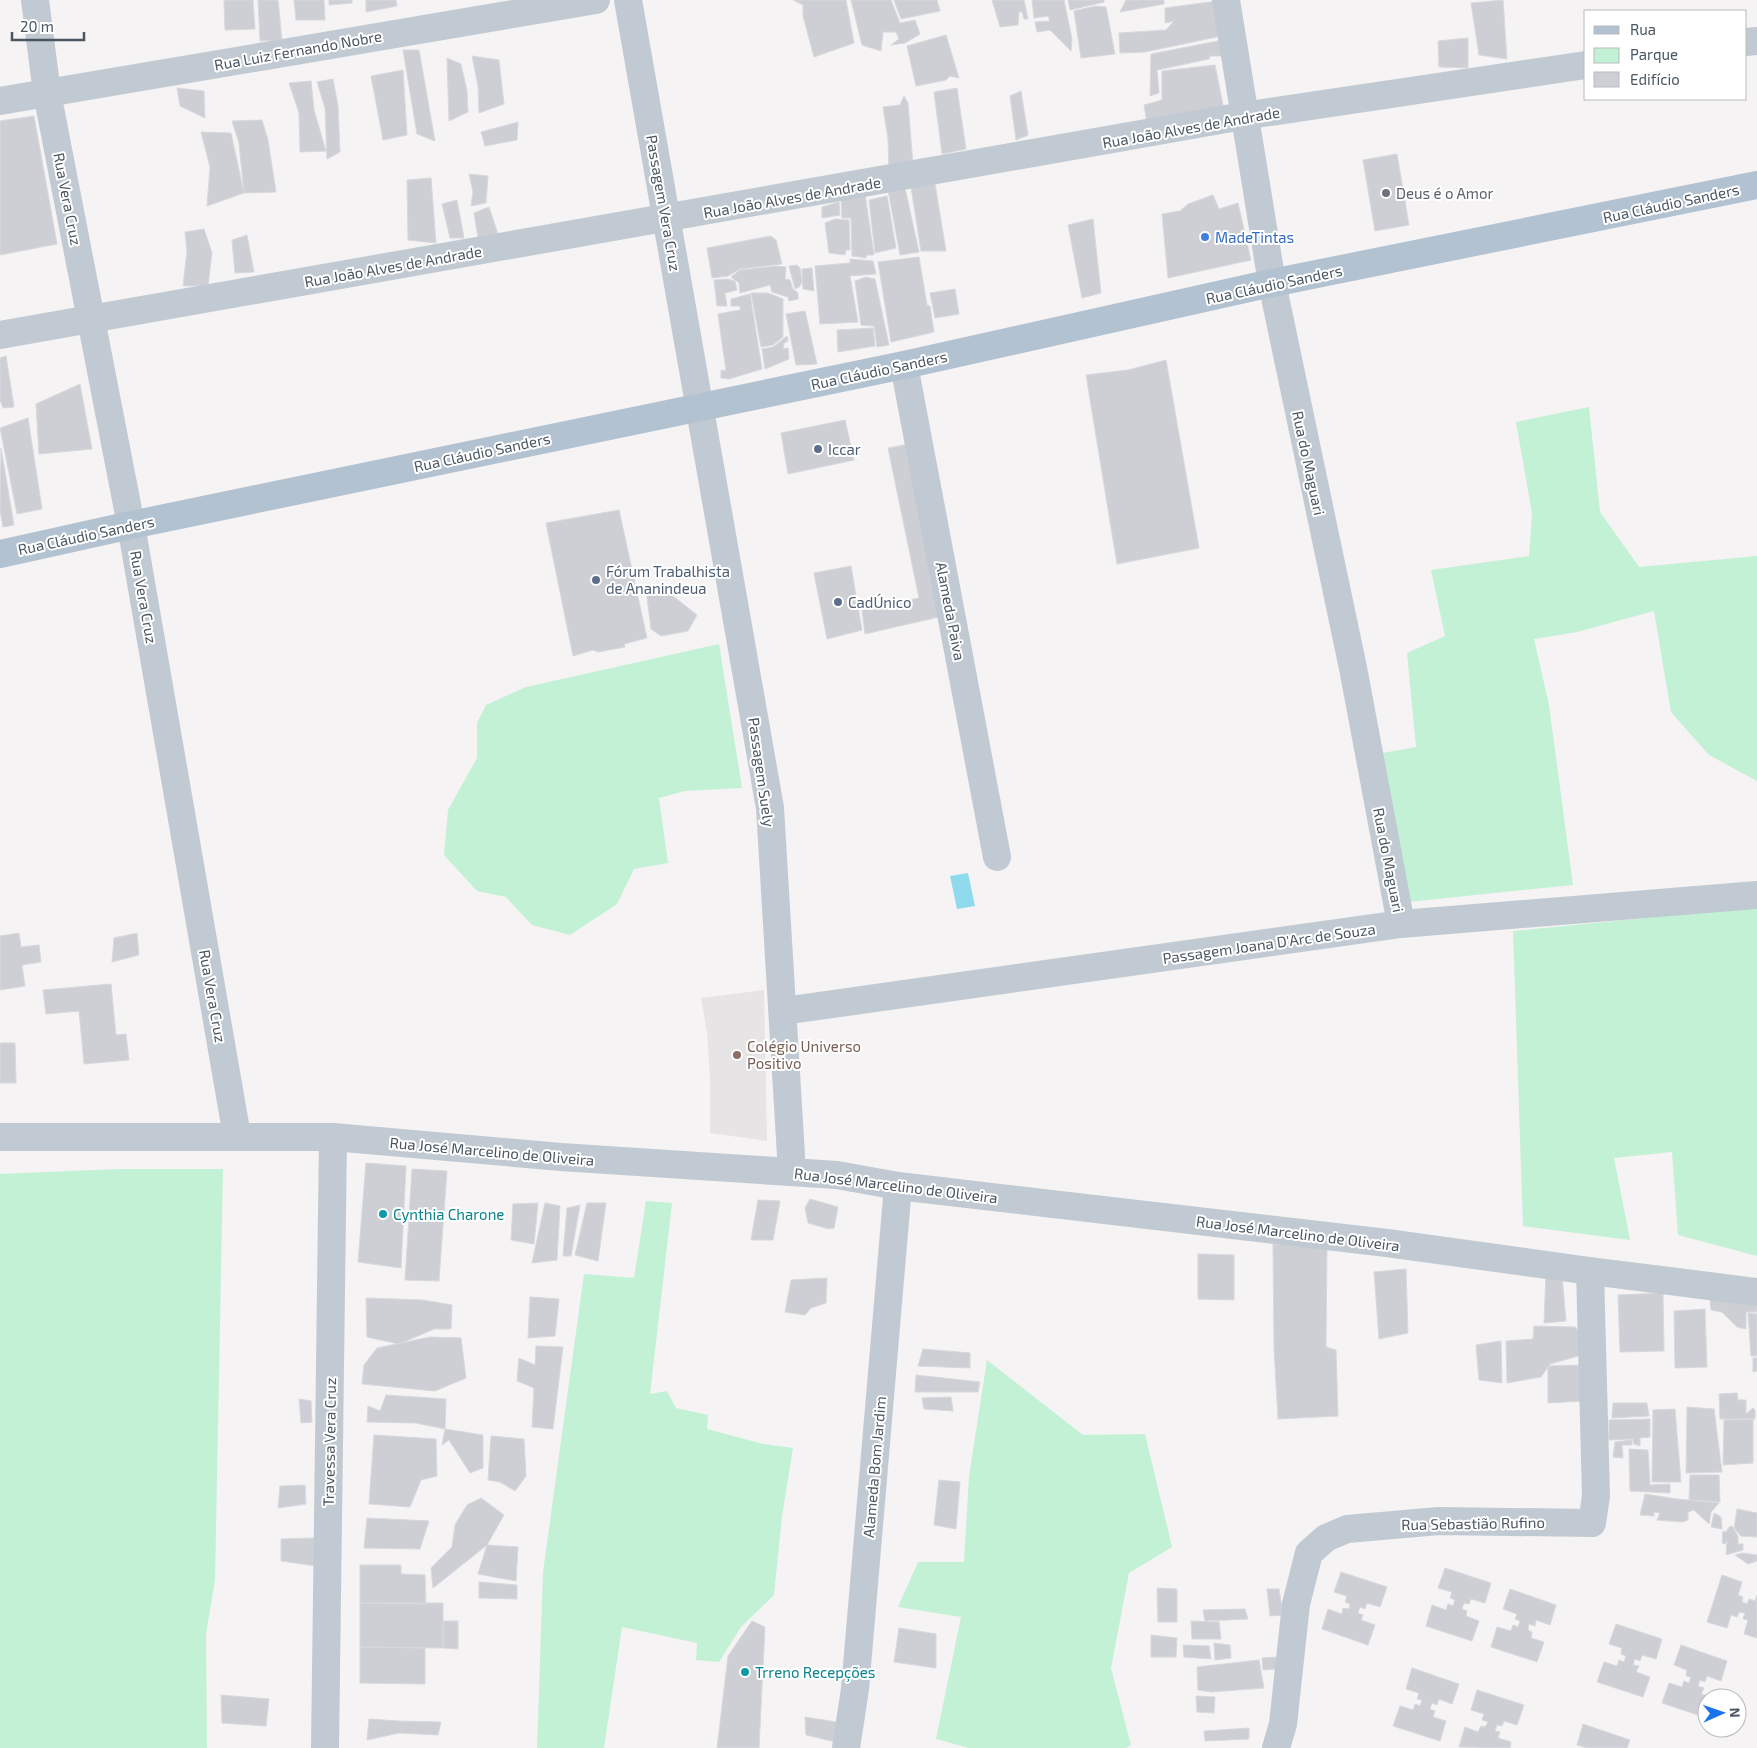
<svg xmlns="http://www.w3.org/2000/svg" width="1757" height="1748" viewBox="0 0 1757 1748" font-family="'Exo 2',sans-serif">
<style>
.education{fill:#e6e4e5}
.green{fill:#c3f1d5}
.water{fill:#90daee}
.building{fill:#cdcfd5;stroke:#d7d9de}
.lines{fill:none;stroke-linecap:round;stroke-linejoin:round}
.minor{stroke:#c1cad2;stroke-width:28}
.major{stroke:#b3c2d1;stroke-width:28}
.worship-dot{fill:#6b7280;stroke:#fff;stroke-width:2}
.shop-dot{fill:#3f7fe0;stroke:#fff;stroke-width:2}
.service-dot{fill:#5c6f8a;stroke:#fff;stroke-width:2}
.education-dot{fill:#8d6e63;stroke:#fff;stroke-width:2}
.culture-dot{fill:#0f9aa8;stroke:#fff;stroke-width:2}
.labels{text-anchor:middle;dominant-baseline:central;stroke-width:4;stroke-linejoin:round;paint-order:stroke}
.street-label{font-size:15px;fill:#4a5661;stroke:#fff}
.worship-label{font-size:15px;fill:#5b616d;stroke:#fff;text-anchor:start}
.shop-label{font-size:15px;fill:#366cbe;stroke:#fff;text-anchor:start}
.service-label{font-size:15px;fill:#4e5e75;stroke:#fff;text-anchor:start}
.education-label{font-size:15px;fill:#785e54;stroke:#fff;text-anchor:start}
.culture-label{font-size:15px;fill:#0d838f;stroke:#fff;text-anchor:start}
</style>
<rect width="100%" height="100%" fill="#f5f3f3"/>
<path class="education" d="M764,990L767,1141L710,1133V1077L707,1032L701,998Z"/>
<path class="green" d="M1589,407L1600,512L1639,567L1757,556V781L1709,755L1671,712L1654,611L1577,632L1534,639L1549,705L1573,885L1408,902L1383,753L1416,747L1407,653L1445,636L1431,570L1529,556L1532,513L1516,422Z
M719,644L742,788L685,791L659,798L668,863L634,869L617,904L570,935L532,925L506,897L477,891L444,855L448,810L477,758V723L486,705L526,687Z
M1757,907V1256L1678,1235L1672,1152L1614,1158L1630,1240L1523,1226L1513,931Z
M118,1169H223L215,1580L206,1634L207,1748H0V1174Z
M646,1201L672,1203L650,1394L667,1391L676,1408L708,1415L707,1429L763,1444L793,1448L782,1516L774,1595L741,1627L719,1662L696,1660L697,1643L622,1627L604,1748H537L543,1572L584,1274L634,1278Z
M987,1360L1083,1435L1145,1434L1172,1547L1129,1573L1111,1668L1131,1745L1126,1748H969L936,1739L961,1617L898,1607L918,1562H964L969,1476Z"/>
<path class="water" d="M968,873L975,906L957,909L950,876Z"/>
<path class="building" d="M224,0H253L255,29L225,30Z
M258,0H278L282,40L260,41Z
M294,0H324L325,20H296Z
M329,0H352V3L329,5Z
M366,0H396L397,6L366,12Z
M846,0L854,43L814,57L803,16V5L793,0Z
M851,0H891L900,23L915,20L920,34L905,43L891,45L899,39L896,32H883L881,51L862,45Z
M894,0H937L940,11L901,19Z
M992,0H1024L1028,19H1024L1022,12H1019L1018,25L1000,27Z
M1032,0H1064L1072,39L1071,51L1050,30L1037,32L1035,22L1050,21L1048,16L1034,18Z
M1068,0H1104V2L1070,10Z
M1126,0H1164V4L1120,12Z
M1503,0L1507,59L1479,55L1471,3Z
M1217,1L1226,35L1145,52L1120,53L1119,33L1166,30L1174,21L1165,23V8Z
M1095,6L1106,7L1115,54L1081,58L1074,11Z
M946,35L959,78L950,76L946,80L916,86L907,46Z
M1468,38V68L1439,67L1438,41Z
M1228,39L1231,56H1210L1209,59L1157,70L1159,93L1150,96L1151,54Z
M403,50H419L435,141L417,134Z
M472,56L499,60L504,104L479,113L478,86Z
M447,58L461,64L467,91L468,112L449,121Z
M1215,65L1224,110L1147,123L1144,105L1162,100V71Z
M403,70L407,135L383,140L371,76Z
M333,79L338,106L340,152L327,159L325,108L317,82Z
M311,81L314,110L326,151L300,152L299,113L289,83Z
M177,88L204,91L205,118L180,106Z
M957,88L966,149L942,154L934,92Z
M1021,91L1028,135L1016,140L1010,96Z
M904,96L908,103L913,165L889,173L888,139L883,107L900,105Z
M34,116L57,244L0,255V121Z
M262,120L268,140L276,192L244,193L239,143L232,121Z
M518,122L517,140L485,146L481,132Z
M201,132L231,133L244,193L207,206L210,167Z
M1397,154L1409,225L1375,231L1363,160Z
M469,174L488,176L486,203L471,206L473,192Z
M431,178L436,243L408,240L407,180Z
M935,184L946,251H921L911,187Z
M905,188L919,252L900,255L888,190Z
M865,194L874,255H867L866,258L852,256L851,218H842L841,198Z
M1213,195L1219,209L1238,203L1251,260L1168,278L1162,214L1180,211L1188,204Z
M887,196L896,248L875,253L869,200Z
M457,200L464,238H450L442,204Z
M839,202L840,215L822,218V207Z
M489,207L498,234L478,238L474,213Z
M835,219L849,220L850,250H846L845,255L829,253L825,223Z
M1093,219L1101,293L1082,298L1068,225Z
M204,229L212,253L208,286H183L187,251L185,232Z
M247,235L254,272L235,273L232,240Z
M771,236L776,240L782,264L740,269L728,276L712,278L707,248Z
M919,257L927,305L930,306L934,332L891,342L878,262Z
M850,259L873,261L876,274L850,276L858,322L820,324L815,266L850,263Z
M797,265L800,268L802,282L799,287L795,289L789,266Z
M776,266L786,267L785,279L790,280L793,289L798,293V299L789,301L788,297L772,292L770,285L740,293L739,283L731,277L740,270Z
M812,268L814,291L803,289L802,269Z
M866,277L875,279L889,345L877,347L874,326L861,325L855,281Z
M728,279L735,281L737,290L725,293L727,306H717L714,280Z
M955,289L959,314L935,318L930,293Z
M751,293H768L783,299V337L773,345L761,347Z
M750,294L762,369L729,379L721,378V370L726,371L718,314L740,310V306H731V299Z
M805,311L817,364L796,365L786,314Z
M873,328L875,346L838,352L837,330Z
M787,336L788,341L784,343L783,349L788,348L789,359L765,369L762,349L773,347Z
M6,356L14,407L3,408L0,400V358Z
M1166,360L1199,548L1117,564L1086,375L1128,370Z
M80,384L92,449L39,454L36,404Z
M28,418L42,509L17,514L0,428Z
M845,420L854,460L788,474L781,433Z
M909,444L943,616L865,634L862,610L919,598L888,448Z
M1,448L14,525L3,527L0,510Z
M619,510L647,638L624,644L625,647L598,652L593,650L573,656L546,523Z
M851,566L862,630L827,639L814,573Z
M659,585L697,615L688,631L661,636L651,629L646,589Z
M19,933L21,947L39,945L41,962L22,965L25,986L0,990V936Z
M137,933L139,955L112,962L114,938Z
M111,984L116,1035L126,1034L129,1060L84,1064L79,1011L46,1014L43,990Z
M0,1043H15L16,1083H0Z
M366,1163L406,1166L401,1268L358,1262Z
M412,1169L447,1171L439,1281L405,1280Z
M810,1199L838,1207L834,1228L829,1229L808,1223L805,1208Z
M758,1200L780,1201L773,1240H751Z
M538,1203L534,1244L511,1240L513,1204Z
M545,1203L560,1206L557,1260L532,1263Z
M587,1203H606L598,1261L575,1255Z
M580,1205L571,1256H563L567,1208Z
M1273,1244L1327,1247L1326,1347L1336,1350L1338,1416L1278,1419L1274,1348Z
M1198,1254L1234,1255V1300L1198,1299Z
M1406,1269L1408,1333L1379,1339L1374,1272Z
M1546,1272L1562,1275L1566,1321L1544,1323Z
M827,1278L826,1303L811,1308L805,1315L785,1312L791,1280Z
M1709,1290L1757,1302V1312H1746V1329L1737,1327L1722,1312L1711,1310Z
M1663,1293L1664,1351L1620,1352L1618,1295Z
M530,1297L559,1299L555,1336L528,1338Z
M366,1298L423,1300L452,1305L451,1329H434L399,1344L367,1337Z
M1705,1309L1707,1367L1675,1368L1674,1311Z
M1748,1313L1757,1314V1356H1751Z
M1534,1326L1575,1327L1581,1334L1585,1354L1550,1364L1541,1377L1507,1383L1506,1341L1533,1339Z
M430,1337L461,1338L466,1378L435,1391L362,1384L364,1365L377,1348Z
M1501,1341L1502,1383L1479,1380L1476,1345Z
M536,1346L563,1347L553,1429L532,1427L534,1388L517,1381L519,1358L535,1365Z
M923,1349L970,1353V1368L918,1366Z
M1753,1358H1757V1371L1753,1372Z
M1582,1365L1583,1401L1548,1403V1366Z
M916,1375L980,1382L978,1392H915Z
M1737,1393L1738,1400H1746V1414L1753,1408L1755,1410V1419H1720L1719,1394Z
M386,1395L446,1399L445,1429L416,1423L367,1422L368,1406L380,1411Z
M951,1397L953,1411L924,1409L922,1398Z
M299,1399L311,1401L312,1422L301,1423Z
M1613,1403H1647L1649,1416L1612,1418Z
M1687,1407L1714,1409L1722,1472L1686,1473Z
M1675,1409L1681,1482H1652L1653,1410Z
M1650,1419V1437L1640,1438V1446L1634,1444L1633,1439L1609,1440V1420Z
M1753,1419V1463L1723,1465L1724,1420Z
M445,1429L483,1435V1468L470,1473L449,1440L442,1445Z
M374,1435L436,1439L437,1476L421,1480L410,1507L369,1504Z
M491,1436L524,1439L526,1476L515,1491L500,1482L488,1480Z
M1632,1440V1445H1622L1623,1458L1613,1457L1615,1442Z
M1629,1449L1648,1450L1650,1485L1670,1484V1493L1630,1491Z
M1690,1475H1719L1720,1502L1689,1500Z
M939,1480L960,1482L956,1529L934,1525Z
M305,1485L306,1504L278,1508L280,1486Z
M1645,1494L1677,1499L1719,1503L1711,1512L1709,1524L1694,1510L1688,1512V1520L1682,1522L1657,1520L1660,1513L1654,1512V1516L1640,1515Z
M481,1498L504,1515L487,1545L433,1588L431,1568L452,1547L455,1525L467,1505Z
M1737,1509L1757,1513V1537L1741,1536L1734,1528Z
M1714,1513L1721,1517L1722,1529L1711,1527Z
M367,1518L429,1521L420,1549L364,1548Z
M1732,1526L1738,1536V1544H1743V1550L1726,1555L1727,1540L1725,1544L1722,1543L1723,1531L1726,1532L1729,1527Z
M315,1538L316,1566L281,1561V1539Z
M487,1545L518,1547L516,1581L478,1574Z
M1743,1553L1757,1555V1561L1748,1564L1735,1555Z
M360,1565H401V1574L425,1575L426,1604L360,1603Z
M1445,1568L1491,1583L1485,1603L1471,1599L1469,1604L1464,1603L1462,1609L1467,1611L1466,1616L1479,1621L1472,1641L1426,1626L1432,1605L1446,1610L1448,1604L1453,1606L1455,1600L1450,1598L1452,1592L1438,1588Z
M1341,1572L1387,1587L1380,1607L1367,1603L1365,1609L1360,1607L1358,1613L1363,1615L1361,1620L1375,1625L1368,1645L1322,1629L1328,1609L1342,1614L1343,1608L1349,1609L1350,1604L1345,1602L1347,1596L1334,1592Z
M1722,1575L1742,1582L1738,1595L1743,1597L1742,1602L1747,1604L1749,1599L1755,1601L1757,1595V1638L1744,1634L1748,1620L1743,1619L1745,1613L1739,1612L1737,1617L1731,1615L1727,1628L1707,1622Z
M479,1582L517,1585V1599L479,1598Z
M1157,1588L1177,1589V1622H1158Z
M1267,1589H1279L1283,1615L1270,1616Z
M1510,1589L1556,1605L1550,1625L1536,1620L1535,1626L1529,1624L1528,1630L1532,1632L1531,1638L1544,1642L1537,1662L1491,1647L1497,1627L1511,1631L1513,1625L1518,1627L1520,1621L1515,1619L1517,1614L1503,1609Z
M360,1603H443V1648L360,1647Z
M1245,1609L1248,1619L1205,1621L1203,1610Z
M443,1621H458V1649L443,1648Z
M752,1621L765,1627L759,1748H717L728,1656Z
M1191,1621L1219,1622L1221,1639H1192Z
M1616,1624L1662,1639L1656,1659L1642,1655L1640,1661L1635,1659L1633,1665L1639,1666L1636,1672L1650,1677L1643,1697L1597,1682L1604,1662L1617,1666L1619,1660L1624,1662L1626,1656L1621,1654L1622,1648L1609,1644Z
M899,1628L936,1634V1668L894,1662Z
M1151,1635L1177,1638L1176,1657H1151Z
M1214,1643L1230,1645L1231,1658L1215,1660Z
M1183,1645L1209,1646L1211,1659L1184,1657Z
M1681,1645L1727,1661L1721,1681L1707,1676L1705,1682L1700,1680L1698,1686L1704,1688L1701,1694L1715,1698H1707V1718L1662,1703L1669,1683L1682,1687L1684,1681L1689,1683L1691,1677L1686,1676L1687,1670L1674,1665Z
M360,1647L425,1648V1684L360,1683Z
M1278,1657L1276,1669L1263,1670L1262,1658Z
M1259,1660L1264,1688L1211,1692L1198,1690L1197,1667Z
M1412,1668L1459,1684L1452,1704L1439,1699L1437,1705L1432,1703L1430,1709L1435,1711L1433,1717L1446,1721L1440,1741L1393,1726L1400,1706L1413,1710L1415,1704L1420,1706L1422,1700L1417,1699L1419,1693L1406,1689Z
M1477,1690L1524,1705L1517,1725L1504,1721L1502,1726L1497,1725L1495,1731L1500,1732L1498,1738L1511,1742L1510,1748L1459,1747L1465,1727L1478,1732L1481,1726L1485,1727L1488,1722L1482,1720L1484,1714L1471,1710Z
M221,1695L269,1699L266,1726L222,1723Z
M1196,1696L1215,1697L1214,1713L1197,1712Z
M805,1717L843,1723L840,1743L806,1735Z
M369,1719L398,1721L441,1722L438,1735L399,1733L367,1740Z
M1583,1724L1630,1740L1627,1748H1587L1577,1745Z
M1249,1728V1739L1205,1741L1204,1731Z"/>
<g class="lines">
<path class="minor" d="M35,0L47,93L131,525L237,1136
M628,0L770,808L792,1172
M1226,0L1272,283L1353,668L1401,924
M1746,42L1757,41
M0,101L596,0
M0,335L1243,116L1586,65
M904,365L997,857
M783,1011L1401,924L1757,895
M0,1137H333L561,1157L837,1175L898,1186L1387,1243L1590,1271L1757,1292
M325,1748L333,1137
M846,1748L855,1689L898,1186
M1276,1748L1283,1724L1296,1604L1309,1553L1326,1538L1347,1529L1439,1521L1592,1523L1596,1496L1590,1271"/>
<path class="major" d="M0,554L131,525L904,365L1272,283L1757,185"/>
</g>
<circle class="worship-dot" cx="1386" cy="193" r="5"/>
<circle class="shop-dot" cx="1205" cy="237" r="5"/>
<g class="service-dot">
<circle cx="818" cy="449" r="5"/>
<circle cx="596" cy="580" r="5"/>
<circle cx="838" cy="602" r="5"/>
</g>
<circle class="education-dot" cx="737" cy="1055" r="5"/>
<g class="culture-dot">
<circle cx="383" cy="1214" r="5"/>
<circle cx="745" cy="1672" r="5"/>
</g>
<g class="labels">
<g class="street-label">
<text transform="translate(298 50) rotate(-10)">Rua Luiz Fernando Nobre</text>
<text transform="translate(1191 127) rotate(-10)">Rua João Alves de Andrade</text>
<text transform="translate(792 197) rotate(-10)">Rua João Alves de Andrade</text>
<text transform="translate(68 199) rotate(79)">Rua Vera Cruz</text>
<text transform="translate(664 203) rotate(80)">Passagem Vera Cruz</text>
<text transform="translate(1671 203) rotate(-12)">Rua Cláudio Sanders</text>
<text transform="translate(393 266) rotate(-10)">Rua João Alves de Andrade</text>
<text transform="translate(1274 284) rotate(-12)">Rua Cláudio Sanders</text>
<text transform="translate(879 370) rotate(-12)">Rua Cláudio Sanders</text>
<text transform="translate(482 452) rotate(-12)">Rua Cláudio Sanders</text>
<text transform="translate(1309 463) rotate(78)">Rua do Maguari</text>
<text transform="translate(86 535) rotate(-12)">Rua Cláudio Sanders</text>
<text transform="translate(144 597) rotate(80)">Rua Vera Cruz</text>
<text transform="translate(951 611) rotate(79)">Alameda Paiva</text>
<text transform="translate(762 772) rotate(82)">Passagem Suely</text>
<text transform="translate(1389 860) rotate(79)">Rua do Maguari</text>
<text transform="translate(1269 943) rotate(-8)">Passagem Joana D'Arc de Souza</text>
<text transform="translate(213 996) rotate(80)">Rua Vera Cruz</text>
<text transform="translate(492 1151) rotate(5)">Rua José Marcelino de Oliveira</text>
<text transform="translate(896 1185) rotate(7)">Rua José Marcelino de Oliveira</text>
<text transform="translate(1298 1233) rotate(7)">Rua José Marcelino de Oliveira</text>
<text transform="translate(329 1442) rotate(-89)">Travessa Vera Cruz</text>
<text transform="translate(874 1467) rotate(-85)">Alameda Bom Jardim</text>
<text transform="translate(1473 1523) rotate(-1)">Rua Sebastião Rufino</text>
</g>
<g class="worship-label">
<text x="1396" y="193">Deus é o Amor</text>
</g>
<g class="shop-label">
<text x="1215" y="237">MadeTintas</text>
</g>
<g class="service-label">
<text x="828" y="449">Iccar</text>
<text x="606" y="571">Fórum Trabalhista<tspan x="606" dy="17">de Ananindeua</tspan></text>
<text x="848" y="602">CadÚnico</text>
</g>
<g class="education-label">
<text x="747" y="1046">Colégio Universo<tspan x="747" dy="17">Positivo</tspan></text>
</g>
<g class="culture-label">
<text x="393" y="1214">Cynthia Charone</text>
<text x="755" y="1672">Trreno Recepções</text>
</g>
</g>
<rect x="1584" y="10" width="162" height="90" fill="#ffffff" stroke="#b7bbc0"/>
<rect x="1594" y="26" width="25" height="8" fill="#b3c2d1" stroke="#b7bbc0"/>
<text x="1630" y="35" font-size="15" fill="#4a5661">Rua</text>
<rect x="1594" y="48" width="25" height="15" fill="#c3f1d5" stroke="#b7bbc0"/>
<text x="1630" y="60" font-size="15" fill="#4a5661">Parque</text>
<rect x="1594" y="72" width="25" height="15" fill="#cdcfd5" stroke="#b7bbc0"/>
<text x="1630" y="85" font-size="15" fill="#4a5661">Edifício</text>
<g transform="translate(1722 1713) rotate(88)"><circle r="24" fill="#ffffff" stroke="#b7bbc0"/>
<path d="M0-4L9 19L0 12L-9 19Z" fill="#1a73e8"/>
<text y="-8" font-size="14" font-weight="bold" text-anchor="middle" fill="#4a5661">N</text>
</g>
<path d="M12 32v8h72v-8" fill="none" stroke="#4a5661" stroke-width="2.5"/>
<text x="20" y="32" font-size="15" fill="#4a5661" stroke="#ffffff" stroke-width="4" paint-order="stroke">20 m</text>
</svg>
